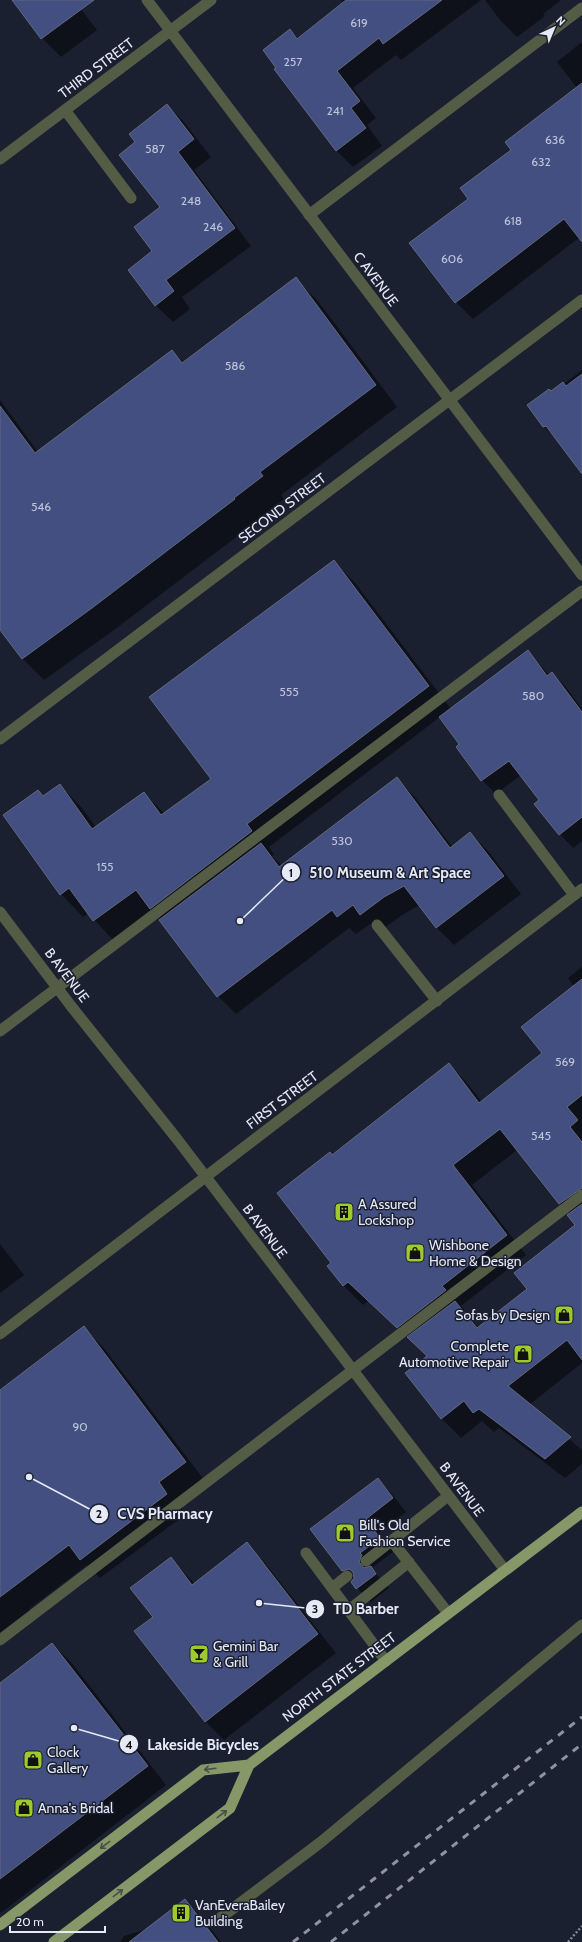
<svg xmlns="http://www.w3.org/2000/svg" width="582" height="1942" viewBox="0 0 582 1942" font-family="Cabin,sans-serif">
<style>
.shadow{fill:#0007;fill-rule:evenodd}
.building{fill:#434f80;stroke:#62687e}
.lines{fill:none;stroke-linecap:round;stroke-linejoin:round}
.path{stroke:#858998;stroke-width:2.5;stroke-dasharray:2 2;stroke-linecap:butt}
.service{stroke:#545c46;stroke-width:11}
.minor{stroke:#545c46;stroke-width:11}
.tertiary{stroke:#545c46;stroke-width:11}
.primary{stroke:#879868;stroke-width:11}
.rail{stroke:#8f93a1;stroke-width:3;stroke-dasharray:7 7;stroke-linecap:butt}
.oneway{stroke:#465047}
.labels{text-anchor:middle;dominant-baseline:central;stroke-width:3;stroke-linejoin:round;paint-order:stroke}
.number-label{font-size:12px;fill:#bdc3d8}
.street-label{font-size:14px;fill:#e6eaf6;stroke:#1b2031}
.poi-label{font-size:14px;fill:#e6eaf6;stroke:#1b2031;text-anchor:start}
.leader{fill:none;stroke:#e6eaf6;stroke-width:1.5}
.callout-dot{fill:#e6eaf6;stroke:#1b2031;stroke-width:1.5}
.mark-label{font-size:12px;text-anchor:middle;font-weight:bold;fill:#111}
.callout-label{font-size:15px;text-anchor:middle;font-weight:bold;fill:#e6eaf6;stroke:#1b2031;stroke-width:3;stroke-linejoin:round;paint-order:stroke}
</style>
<rect width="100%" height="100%" fill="#1b2031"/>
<path class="shadow" d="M13,0H74L97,30L61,57L42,38Z
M341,0H481L401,60L396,55L353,88L376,118L367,125L382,146L353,167L336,150L277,68L290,31L299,39L344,3Z
M485,0H560V1L543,14L545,16L517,37L500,20Z
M582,42V239L580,237L473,319L456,302L469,199L512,150L577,88L557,62Z
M167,105L184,122L211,157L194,170L251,246L182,297L190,309L173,322L155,305L154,252L162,207L136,142Z
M296,279L318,301L397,407L281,495L284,499L255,521L256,522L114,630L44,680L22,658L0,628V400L38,452L172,351L184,363Z
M582,370V472L560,442L544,427L529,405L564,384Z
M334,561L356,584L451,709L528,651L549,675L552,673L566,687L582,709V841L573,848L560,834L541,800L521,775L496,794L482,780L457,747L460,745L440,717L269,847L274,854L272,856L282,866L397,779L415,797L452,847L470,833L488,851L521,894L454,945L436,927L420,905L402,915L379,932L370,924L356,934L349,928L236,1014L218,996L157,914L116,943L88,913L83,917L61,894L38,791L44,797L60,785L82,808L96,827L144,793L165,814L212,779Z
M582,967V1363L529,1405L582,1450V1464L565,1478L499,1428L494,1432L482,1421L461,1438L441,1418L428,1356L368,1301L363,1305L343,1285L332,1263V1156L449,1064L468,1084L482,1102L543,1053L574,987L568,978ZM517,1150L559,1203L570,1214L577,1226L528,1289L479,1328L463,1311L465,1310L461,1306L526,1255L472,1185Z
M0,1244L24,1275L0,1293Z
M84,1328L103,1347L205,1481L177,1502L186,1514L100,1578L87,1565L29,1609L32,1614L0,1638V1391Z
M378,1479L391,1493L406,1512L379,1533L393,1552L373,1567L374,1572L389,1588L371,1602L357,1588L352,1582L353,1580L343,1570Z
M246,1544L265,1563L336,1653L224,1740L205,1721L154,1617L170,1558L195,1584Z
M52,1644L72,1663L166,1785L2,1912H0V1685Z
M185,1900L203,1919L221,1942H120L124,1936L147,1929Z"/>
<path class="building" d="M12,0H94L41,39Z
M346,0H442L383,44L379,38L337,71L360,101L351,108L366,128L336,151L274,69L276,68L263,50L290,29L297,39Z
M582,83V242L564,219L455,303L409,243L468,199L460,188L511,150L505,142Z
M167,104L194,139L178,152L235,228L166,280L174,291L155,306L128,270L152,251L134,227L160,207L119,155L135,142L129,134Z
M296,277L376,385L260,472L263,476L234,498L235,499L92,608L22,659L0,630V406L35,453L172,350L182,363Z
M582,374V474L546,426L543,427L527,405L549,389L551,391L563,382L566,386Z
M334,560L429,686L247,824L252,831L150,909L136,890L93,921L69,888L60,895L3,815L38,790L43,796L60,784L92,829L144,792L161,815L211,779L149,697Z
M528,650L547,676L552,672L582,712V817L559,835L534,804L539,800L509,761L481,781L456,747L459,744L439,717Z
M397,777L450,848L470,832L504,876L436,928L404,886L384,897L360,915L353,905L337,917L332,910L217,997L159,920L261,843L279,867Z
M582,979V1095L567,1107L578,1120L570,1127L582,1142V1188L559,1204L500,1129L453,1165L507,1235L442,1286L446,1290L397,1328L348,1282L343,1286L327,1266L331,1263L277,1193L330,1152L332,1155L449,1063L479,1103L542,1053L521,1027Z
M582,1204V1360L567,1340L508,1386L571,1437L545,1459L479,1409L473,1413L464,1401L441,1419L405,1373L427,1356L407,1337L455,1301L477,1328L527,1289L514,1273L575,1225L567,1215Z
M84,1326L186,1462L159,1482L167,1494L80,1560L69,1545L0,1597V1390Z
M378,1478L393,1498L366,1519L380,1538L360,1553L362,1555L359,1562L364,1568L371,1566L376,1574L356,1589L351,1582L354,1578L353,1572L349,1569L342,1571L310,1529Z
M247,1542L318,1634L205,1722L134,1631L153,1617L130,1588L171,1557L192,1585Z
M52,1643L148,1766L0,1879V1683Z
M185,1899L218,1942H129Z"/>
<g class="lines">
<path class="path" d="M568,1942L582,1926"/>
<path class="service" d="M65,110L131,198
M309,215L582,8
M499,795L574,895
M377,925L437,1001
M0,1031L582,591
M392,1541L448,1613
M306,1553L332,1588
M366,1561L448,1496
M347,1576L332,1588L386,1661
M349,1610L409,1562
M0,1640L582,1195
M219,1919L321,1842L582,1625"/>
<path class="minor" d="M147,0L582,575
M0,159L211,0
M0,739L582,300
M0,1334L582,889"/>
<path class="tertiary" d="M0,912L71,1006L177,1139L505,1570"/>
<path class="primary" d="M0,1925L203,1770L249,1765
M54,1942L230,1808L249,1765L582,1512"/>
<path class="rail" d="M293,1942L582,1717
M331,1942L582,1744"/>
</g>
<defs><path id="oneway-shaft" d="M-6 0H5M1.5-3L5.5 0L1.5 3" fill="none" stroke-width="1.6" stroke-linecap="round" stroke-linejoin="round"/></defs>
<g class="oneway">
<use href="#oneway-shaft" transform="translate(210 1769) rotate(173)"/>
<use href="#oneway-shaft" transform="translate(222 1814) rotate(-37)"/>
<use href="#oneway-shaft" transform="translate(105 1845) rotate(143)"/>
<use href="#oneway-shaft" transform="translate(118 1893) rotate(-37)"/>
</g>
<defs>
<g id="building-square" transform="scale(1)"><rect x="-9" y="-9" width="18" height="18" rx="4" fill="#9fca2e" stroke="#1b2031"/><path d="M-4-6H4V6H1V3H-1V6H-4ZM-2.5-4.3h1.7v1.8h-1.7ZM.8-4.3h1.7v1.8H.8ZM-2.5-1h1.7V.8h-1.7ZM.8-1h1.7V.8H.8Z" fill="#111"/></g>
<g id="shop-square" transform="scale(1)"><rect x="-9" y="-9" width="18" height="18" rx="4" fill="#9fca2e" stroke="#1b2031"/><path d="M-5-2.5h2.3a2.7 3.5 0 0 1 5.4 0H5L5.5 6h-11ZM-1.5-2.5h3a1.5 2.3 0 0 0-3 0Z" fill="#111"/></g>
<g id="bar-square" transform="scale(1)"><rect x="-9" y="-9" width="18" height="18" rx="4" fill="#9fca2e" stroke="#1b2031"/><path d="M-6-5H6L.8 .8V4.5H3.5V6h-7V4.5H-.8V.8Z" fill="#111"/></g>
</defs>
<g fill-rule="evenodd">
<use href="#building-square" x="344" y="1212"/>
<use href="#shop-square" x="415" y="1253"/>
<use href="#shop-square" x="564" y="1315"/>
<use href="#shop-square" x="523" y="1354"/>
<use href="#shop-square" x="345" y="1533"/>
<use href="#bar-square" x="199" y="1654"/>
<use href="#shop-square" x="33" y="1760"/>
<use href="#shop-square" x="24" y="1808"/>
<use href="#building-square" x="181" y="1913"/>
</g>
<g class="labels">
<g class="number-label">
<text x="359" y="22">619</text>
<text x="293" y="61">257</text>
<text x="335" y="110">241</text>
<text x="555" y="139">636</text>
<text x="155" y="148">587</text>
<text x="541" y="161">632</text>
<text x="191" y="200">248</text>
<text x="513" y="220">618</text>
<text x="213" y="226">246</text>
<text x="452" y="258">606</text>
<text x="235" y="365">586</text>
<text x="41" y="506">546</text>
<text x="289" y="691">555</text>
<text x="533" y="695">580</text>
<text x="342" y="840">530</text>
<text x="105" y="866">155</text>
<text x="565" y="1061">569</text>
<text x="541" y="1135">545</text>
<text x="80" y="1426">90</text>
</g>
<g class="street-label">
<text transform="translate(96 68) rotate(-37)">THIRD STREET</text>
<text transform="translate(376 279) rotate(53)">C AVENUE</text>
<text transform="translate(282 508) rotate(-37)">SECOND STREET</text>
<text transform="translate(67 975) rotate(53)">B AVENUE</text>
<text transform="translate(282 1100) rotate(-37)">FIRST STREET</text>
<text transform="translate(265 1231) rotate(53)">B AVENUE</text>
<text transform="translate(462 1489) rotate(53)">B AVENUE</text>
<text transform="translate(339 1677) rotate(-37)">NORTH STATE STREET</text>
</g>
<g class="poi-label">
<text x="358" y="1204">A Assured<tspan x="358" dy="16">Lockshop</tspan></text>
<text x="429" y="1245">Wishbone<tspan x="429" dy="16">Home &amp; Design</tspan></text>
<text x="550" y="1315" text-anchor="end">Sofas by Design</text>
<text x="509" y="1346" text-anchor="end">Complete<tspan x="509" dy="16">Automotive Repair</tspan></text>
<text x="359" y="1525">Bill's Old<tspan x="359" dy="16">Fashion Service</tspan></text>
<text x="213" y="1646">Gemini Bar<tspan x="213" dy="16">&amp; Grill</tspan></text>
<text x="47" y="1752">Clock<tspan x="47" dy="16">Gallery</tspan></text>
<text x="38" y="1808">Anna's Bridal</text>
<text x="195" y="1905">VanEveraBailey<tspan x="195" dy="16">Building</tspan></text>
</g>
</g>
<path class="leader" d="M240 921L291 872M29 1477L99 1514M259 1603L315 1609M74 1728L129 1744"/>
<g class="callout-dot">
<circle cx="240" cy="921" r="4"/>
<circle cx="29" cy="1477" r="4"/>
<circle cx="259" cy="1603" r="4"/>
<circle cx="74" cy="1728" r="4"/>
<circle cx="291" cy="872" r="10"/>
<circle cx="99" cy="1514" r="10"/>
<circle cx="315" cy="1609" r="10"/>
<circle cx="129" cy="1744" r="10"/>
</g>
<g class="mark-label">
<text x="291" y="877">1</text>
<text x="99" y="1518">2</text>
<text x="315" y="1613">3</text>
<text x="129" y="1749">4</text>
</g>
<g class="callout-label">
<text x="390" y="878">510 Museum &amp; Art Space</text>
<text x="165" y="1519">CVS Pharmacy</text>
<text x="366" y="1614">TD Barber</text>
<text x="203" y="1750">Lakeside Bicycles</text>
</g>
<g transform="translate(554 28) rotate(44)" stroke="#1b2031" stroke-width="3" paint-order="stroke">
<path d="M0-3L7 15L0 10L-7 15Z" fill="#e6eaf6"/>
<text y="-6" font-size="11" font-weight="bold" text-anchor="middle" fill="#e6eaf6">N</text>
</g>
<path d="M10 1926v6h95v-6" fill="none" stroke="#e6eaf6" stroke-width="2"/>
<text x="16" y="1926" font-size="12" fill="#e6eaf6" stroke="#1b2031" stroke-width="3" paint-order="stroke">20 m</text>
</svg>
